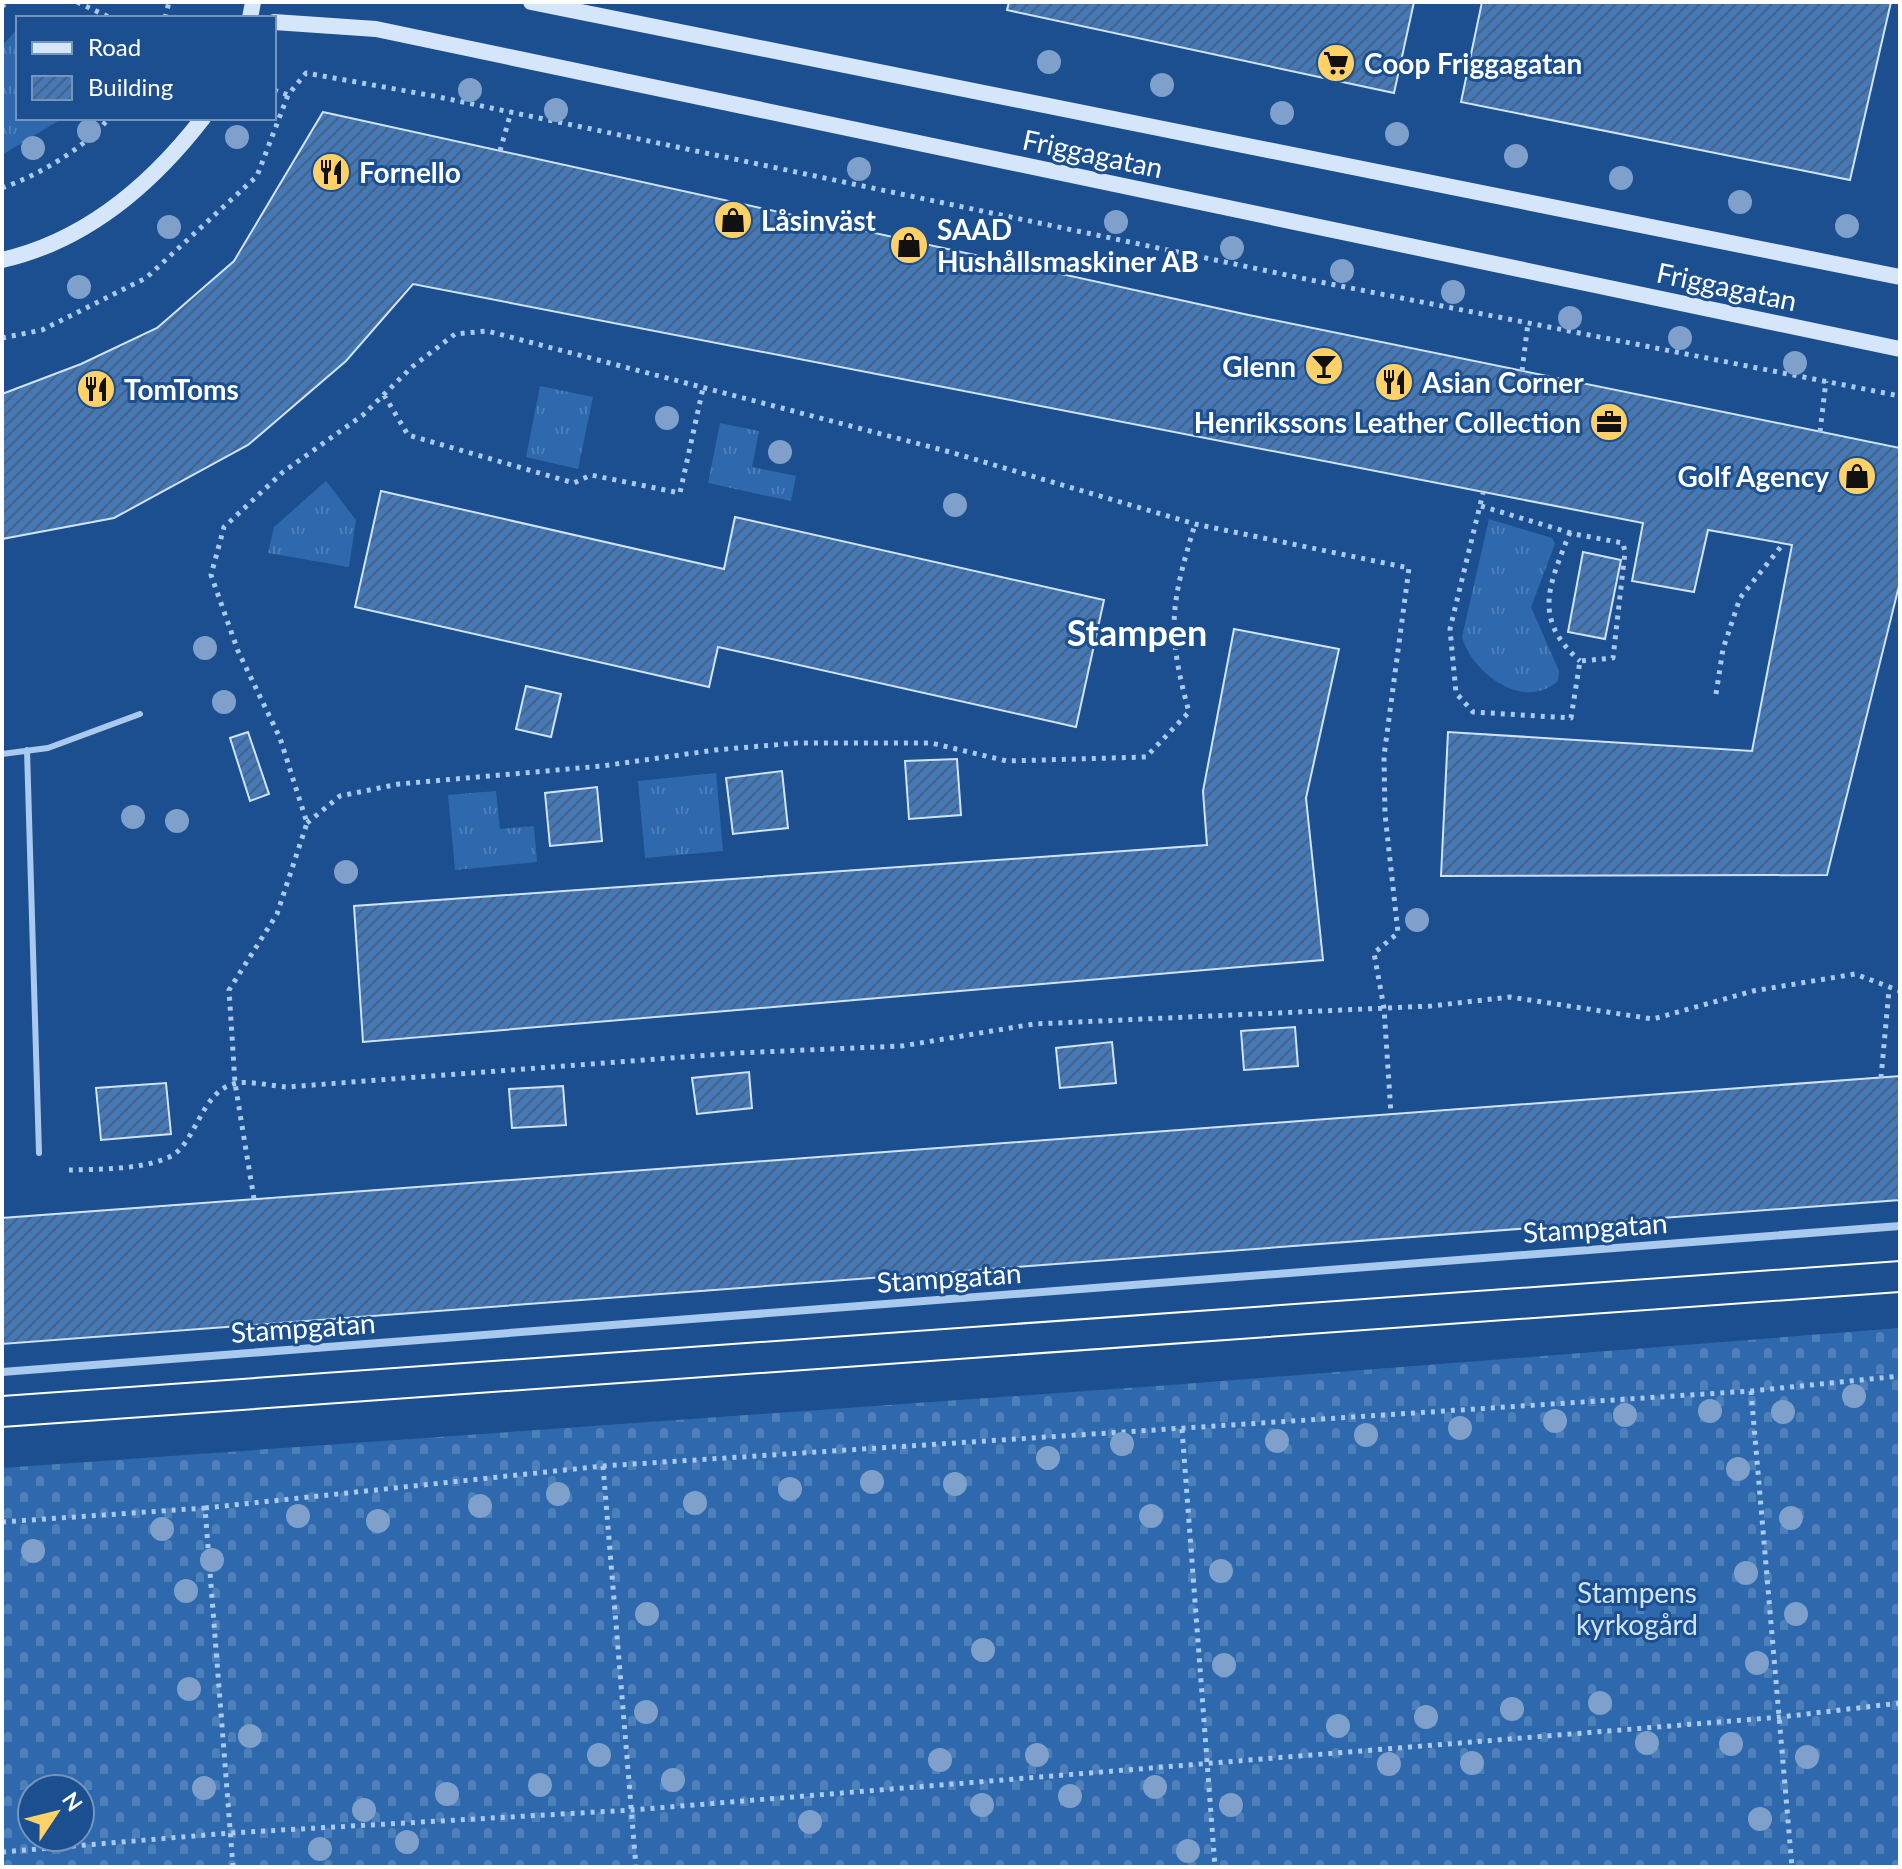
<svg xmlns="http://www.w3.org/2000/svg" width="1902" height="1869" viewBox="0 0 1902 1869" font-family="Lato,sans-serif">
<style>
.grass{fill:url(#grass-tufts)}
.cemetery{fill:url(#cemetery-stones);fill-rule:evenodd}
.building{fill:url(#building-hatch);stroke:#cfe3fa;stroke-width:2}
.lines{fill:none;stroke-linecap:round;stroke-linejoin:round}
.path{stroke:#a9c9ee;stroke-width:5;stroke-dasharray:4 6;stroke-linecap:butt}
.lane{stroke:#a9c9ee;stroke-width:6}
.street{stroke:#a9c9ee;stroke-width:8}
.secondary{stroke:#d6e6fa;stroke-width:16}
.tram{stroke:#fff;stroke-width:2}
.tree{fill:#7ea0ca}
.labels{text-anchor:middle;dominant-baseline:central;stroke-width:6;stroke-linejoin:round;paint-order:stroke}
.poi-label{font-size:28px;font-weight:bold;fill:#fff;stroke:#1b4f8f;text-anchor:start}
.street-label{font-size:28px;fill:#fff;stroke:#1b4f8f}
.park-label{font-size:28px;fill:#cfe3fa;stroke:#1b4f8f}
.district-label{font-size:36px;font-weight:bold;fill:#fff;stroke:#1b4f8f}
</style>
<defs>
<pattern id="grass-tufts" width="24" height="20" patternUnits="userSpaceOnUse" patternTransform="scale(2)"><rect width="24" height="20" fill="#2e69ad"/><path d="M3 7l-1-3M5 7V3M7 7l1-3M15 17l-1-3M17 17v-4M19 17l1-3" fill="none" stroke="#4d80b9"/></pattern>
<pattern id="cemetery-stones" width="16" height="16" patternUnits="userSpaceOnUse" patternTransform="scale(2)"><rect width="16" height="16" fill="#2e69ad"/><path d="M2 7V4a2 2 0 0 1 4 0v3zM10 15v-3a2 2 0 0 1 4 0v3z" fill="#4d80b9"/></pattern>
<pattern id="building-hatch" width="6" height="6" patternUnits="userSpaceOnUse" patternTransform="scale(2)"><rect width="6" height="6" fill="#4478b7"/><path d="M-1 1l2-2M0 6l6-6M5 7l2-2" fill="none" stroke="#486282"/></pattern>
</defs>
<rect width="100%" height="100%" fill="#1b4f8f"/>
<path class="grass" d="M18,28V118H63L2,155V46Z
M540,386L593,397L578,469L526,457Z
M720,423L759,431L752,467L796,476L791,501L708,483Z
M326,481L356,520L349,567L268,553L274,527Z
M1489,519L1552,538L1555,544L1531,607L1559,671L1558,681C1524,712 1472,673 1462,637Z
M716,773L723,851L645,858L638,781Z
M496,791L500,829L534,826L537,862L455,870L448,795Z"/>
<path class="cemetery" d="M1900,1328V1867H2V1468L1184,1384ZM32,1789H80V1837H32Z"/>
<path class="building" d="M1009,2H1414L1394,93L1007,10Z
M1482,2H1891L1850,180L1461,102Z
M323,112L1244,314L1900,448V582L1827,875L1441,876L1448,732L1752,751L1792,545L1708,530L1694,592L1632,581L1643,523L413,284L346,361L248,445L114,518L2,539V394L81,364L157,328L234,261Z
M381,491L724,569L735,517L1104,600L1076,727L718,647L709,687L355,607Z
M1583,552L1621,560L1605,639L1568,632Z
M1234,629L1339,649L1306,798L1323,960L363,1042L354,906L1207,845L1203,791Z
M526,686L561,694L551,737L516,729Z
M248,732L269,794L250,801L230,738Z
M957,759L961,815L909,819L905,761Z
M782,771L788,828L733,834L726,778Z
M597,787L602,841L550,846L545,793Z
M1295,1027L1298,1066L1244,1070L1241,1031Z
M1112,1042L1116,1083L1060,1088L1056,1048Z
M749,1072L752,1108L697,1114L692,1078Z
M1900,1076V1200L2,1344V1218Z
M166,1083L171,1134L101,1140L96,1088Z
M563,1086L566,1125L512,1128L509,1089Z"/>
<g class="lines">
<path class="path" d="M77,2L111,18
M2,7L6,2
M165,18L169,2
M274,90L288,95
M500,151L511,112
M2,188C39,175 85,148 109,118
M2,338L42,330L146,278L257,176L288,95L306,73L434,96L1325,283L1900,396
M1522,371L1528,323
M384,395L408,435L574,483L591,475L680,493L703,388
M1820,432L1826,381
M1481,506L1574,534L1623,543L1625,552L1613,658L1580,661L1571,718L1473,712L1456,693L1450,629L1483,493
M1570,532C1550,584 1531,618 1580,661
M1716,694L1723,649L1740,598L1783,544
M307,823L340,796L399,784L602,766L715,750L797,743H931L1007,761L1146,757L1189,712C1166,629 1171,604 1195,524
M1881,1078L1889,990
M69,1170C100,1169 138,1170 167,1158C197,1147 199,1090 237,1083C252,1081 272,1086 287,1087L736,1053L902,1046L1034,1024L1431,1006L1510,997L1653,1019L1753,991L1855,974L1900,991
M254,1199L235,1083L229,990L277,914L307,823L280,738L238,651L211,575L224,527L283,472L363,415L412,367L455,334L487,331L950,452L1195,524L1409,568L1384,756L1385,814L1398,933L1374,953L1384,1008L1391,1114
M1751,1391L1792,1867
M1182,1429L1215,1867
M603,1466L636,1867
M2,1522L205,1508
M2,1852L230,1833L632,1810L1781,1717L1900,1703
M233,1867L205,1508L603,1466L1751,1391L1900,1376"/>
<path class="lane" d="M27,750L39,1153
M2,754L48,748L140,714"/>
<path class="street" d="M2,1372L1900,1226"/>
<path class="secondary" d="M531,2L1900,277
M250,18L253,2
M274,22L376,29L1900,349
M2,260C86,241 152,184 203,118"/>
<path class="tram" d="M2,1396L1900,1261
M2,1427L1900,1292"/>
</g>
<g class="tree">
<circle cx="1049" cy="62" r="12"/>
<circle cx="1162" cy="85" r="12"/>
<circle cx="470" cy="90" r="12"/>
<circle cx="556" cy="110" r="12"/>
<circle cx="1282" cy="113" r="12"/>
<circle cx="89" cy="131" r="12"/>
<circle cx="1397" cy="134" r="12"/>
<circle cx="237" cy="137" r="12"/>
<circle cx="33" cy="148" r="12"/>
<circle cx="1516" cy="156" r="12"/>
<circle cx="859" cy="169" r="12"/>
<circle cx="1621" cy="178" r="12"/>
<circle cx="1740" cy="202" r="12"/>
<circle cx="1116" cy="222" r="12"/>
<circle cx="1847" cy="226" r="12"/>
<circle cx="169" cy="227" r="12"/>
<circle cx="1232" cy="248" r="12"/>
<circle cx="1342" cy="271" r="12"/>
<circle cx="79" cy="287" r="12"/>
<circle cx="1453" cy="292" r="12"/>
<circle cx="1570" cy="318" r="12"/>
<circle cx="1680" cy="338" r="12"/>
<circle cx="1795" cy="363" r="12"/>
<circle cx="667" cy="418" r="12"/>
<circle cx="780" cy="452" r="12"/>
<circle cx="955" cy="505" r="12"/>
<circle cx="205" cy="648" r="12"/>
<circle cx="224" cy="702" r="12"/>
<circle cx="133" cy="817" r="12"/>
<circle cx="177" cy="821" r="12"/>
<circle cx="346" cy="872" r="12"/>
<circle cx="1417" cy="920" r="12"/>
<circle cx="1854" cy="1396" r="12"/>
<circle cx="1710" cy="1411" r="12"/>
<circle cx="1783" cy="1412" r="12"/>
<circle cx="1625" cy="1415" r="12"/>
<circle cx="1555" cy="1421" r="12"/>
<circle cx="1460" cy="1428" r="12"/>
<circle cx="1366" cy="1435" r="12"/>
<circle cx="1277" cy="1441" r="12"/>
<circle cx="1122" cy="1444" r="12"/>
<circle cx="1048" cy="1458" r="12"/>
<circle cx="1738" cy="1469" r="12"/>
<circle cx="872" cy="1482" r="12"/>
<circle cx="955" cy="1484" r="12"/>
<circle cx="790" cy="1489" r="12"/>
<circle cx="558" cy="1494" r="12"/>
<circle cx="695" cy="1503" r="12"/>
<circle cx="480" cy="1506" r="12"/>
<circle cx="298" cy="1516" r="12"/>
<circle cx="1151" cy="1516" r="12"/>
<circle cx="1791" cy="1518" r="12"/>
<circle cx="378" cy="1521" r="12"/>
<circle cx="162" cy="1529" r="12"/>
<circle cx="33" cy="1551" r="12"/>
<circle cx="212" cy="1560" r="12"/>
<circle cx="1221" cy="1571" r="12"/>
<circle cx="1746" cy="1573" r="12"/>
<circle cx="186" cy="1591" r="12"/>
<circle cx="647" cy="1614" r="12"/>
<circle cx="1796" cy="1614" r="12"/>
<circle cx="983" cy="1650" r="12"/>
<circle cx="1757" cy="1663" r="12"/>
<circle cx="1224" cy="1665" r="12"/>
<circle cx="189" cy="1689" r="12"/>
<circle cx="1600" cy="1703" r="12"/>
<circle cx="1512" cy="1709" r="12"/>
<circle cx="646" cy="1712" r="12"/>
<circle cx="1426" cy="1717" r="12"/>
<circle cx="1338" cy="1726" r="12"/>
<circle cx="250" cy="1736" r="12"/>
<circle cx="1647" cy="1743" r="12"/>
<circle cx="1731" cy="1744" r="12"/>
<circle cx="599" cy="1755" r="12"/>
<circle cx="1037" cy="1755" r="12"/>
<circle cx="1807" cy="1757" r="12"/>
<circle cx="940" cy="1760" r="12"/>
<circle cx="1472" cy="1763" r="12"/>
<circle cx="1389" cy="1764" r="12"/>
<circle cx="673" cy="1780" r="12"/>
<circle cx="540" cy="1785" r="12"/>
<circle cx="1155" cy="1787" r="12"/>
<circle cx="204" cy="1788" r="12"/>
<circle cx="447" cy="1794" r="12"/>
<circle cx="1070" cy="1796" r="12"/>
<circle cx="982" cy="1805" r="12"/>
<circle cx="1231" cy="1805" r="12"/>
<circle cx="364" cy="1810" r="12"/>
<circle cx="1760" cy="1819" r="12"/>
<circle cx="810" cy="1822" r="12"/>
<circle cx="407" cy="1842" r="12"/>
<circle cx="320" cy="1849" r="12"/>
<circle cx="1188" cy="1851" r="12"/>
</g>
<defs>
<g id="supermarket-disc" transform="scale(2)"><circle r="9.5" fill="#ffd166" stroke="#1b4f8f"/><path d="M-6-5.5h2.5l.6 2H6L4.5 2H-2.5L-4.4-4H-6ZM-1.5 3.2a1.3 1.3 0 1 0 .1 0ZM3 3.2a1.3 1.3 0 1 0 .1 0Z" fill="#111"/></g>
<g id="restaurant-disc" transform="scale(2)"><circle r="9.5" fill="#ffd166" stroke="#1b4f8f"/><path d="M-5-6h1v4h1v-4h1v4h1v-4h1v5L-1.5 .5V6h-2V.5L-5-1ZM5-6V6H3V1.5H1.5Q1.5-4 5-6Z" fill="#111"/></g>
<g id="shop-disc" transform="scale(2)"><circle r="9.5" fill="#ffd166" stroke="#1b4f8f"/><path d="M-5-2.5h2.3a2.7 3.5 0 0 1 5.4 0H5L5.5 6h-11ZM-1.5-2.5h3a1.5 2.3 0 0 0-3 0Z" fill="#111"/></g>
<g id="bar-disc" transform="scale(2)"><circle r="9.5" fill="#ffd166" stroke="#1b4f8f"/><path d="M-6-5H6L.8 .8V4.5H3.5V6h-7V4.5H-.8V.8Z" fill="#111"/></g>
<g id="office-disc" transform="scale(2)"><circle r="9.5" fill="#ffd166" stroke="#1b4f8f"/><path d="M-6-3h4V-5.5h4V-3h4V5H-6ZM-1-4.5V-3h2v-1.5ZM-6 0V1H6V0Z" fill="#111"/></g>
</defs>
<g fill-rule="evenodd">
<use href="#supermarket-disc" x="1336" y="63"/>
<use href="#restaurant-disc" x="331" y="172"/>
<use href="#shop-disc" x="733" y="220"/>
<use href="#shop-disc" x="909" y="245"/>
<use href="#bar-disc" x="1324" y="366"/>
<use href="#restaurant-disc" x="1394" y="382"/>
<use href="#restaurant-disc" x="96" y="389"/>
<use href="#office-disc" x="1609" y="422"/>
<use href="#shop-disc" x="1857" y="476"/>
</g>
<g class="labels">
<g class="poi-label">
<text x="1364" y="63">Coop Friggagatan</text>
<text x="359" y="172">Fornello</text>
<text x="761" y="220">Låsinväst</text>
<text x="937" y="229">SAAD<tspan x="937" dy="32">Hushållsmaskiner AB</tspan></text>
<text x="1296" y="366" text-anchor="end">Glenn</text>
<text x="1422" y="382">Asian Corner</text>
<text x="124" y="389">TomToms</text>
<text x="1581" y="422" text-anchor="end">Henrikssons Leather Collection</text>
<text x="1829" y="476" text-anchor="end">Golf Agency</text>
</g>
<g class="street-label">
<text transform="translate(1093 153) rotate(12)">Friggagatan</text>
<text transform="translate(1727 286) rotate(12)">Friggagatan</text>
<text transform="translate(1595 1227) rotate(-4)">Stampgatan</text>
<text transform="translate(949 1277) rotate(-4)">Stampgatan</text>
<text transform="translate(303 1327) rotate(-4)">Stampgatan</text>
</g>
<g class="park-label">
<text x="1637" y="1592">Stampens<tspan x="1637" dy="32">kyrkogård</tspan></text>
</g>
<g class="district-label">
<text x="1137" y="632">Stampen</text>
</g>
</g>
<rect width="1902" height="1869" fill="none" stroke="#ffffff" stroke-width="8"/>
<rect x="16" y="16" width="260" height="104" fill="#1b4f8f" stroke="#7695bc" stroke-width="2"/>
<rect x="32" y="42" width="40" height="12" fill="#d6e6fa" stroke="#7695bc" stroke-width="2"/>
<text x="88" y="56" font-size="24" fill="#ffffff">Road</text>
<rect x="32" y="76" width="40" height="24" fill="url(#building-hatch)" stroke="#7695bc" stroke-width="2"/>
<text x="88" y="96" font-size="24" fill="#ffffff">Building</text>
<g transform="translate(56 1813) rotate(55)"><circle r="38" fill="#1b4f8f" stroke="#7695bc" stroke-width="2"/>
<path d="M0-6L14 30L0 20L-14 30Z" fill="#ffd166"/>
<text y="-12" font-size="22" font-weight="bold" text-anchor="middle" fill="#ffffff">N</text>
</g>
</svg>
